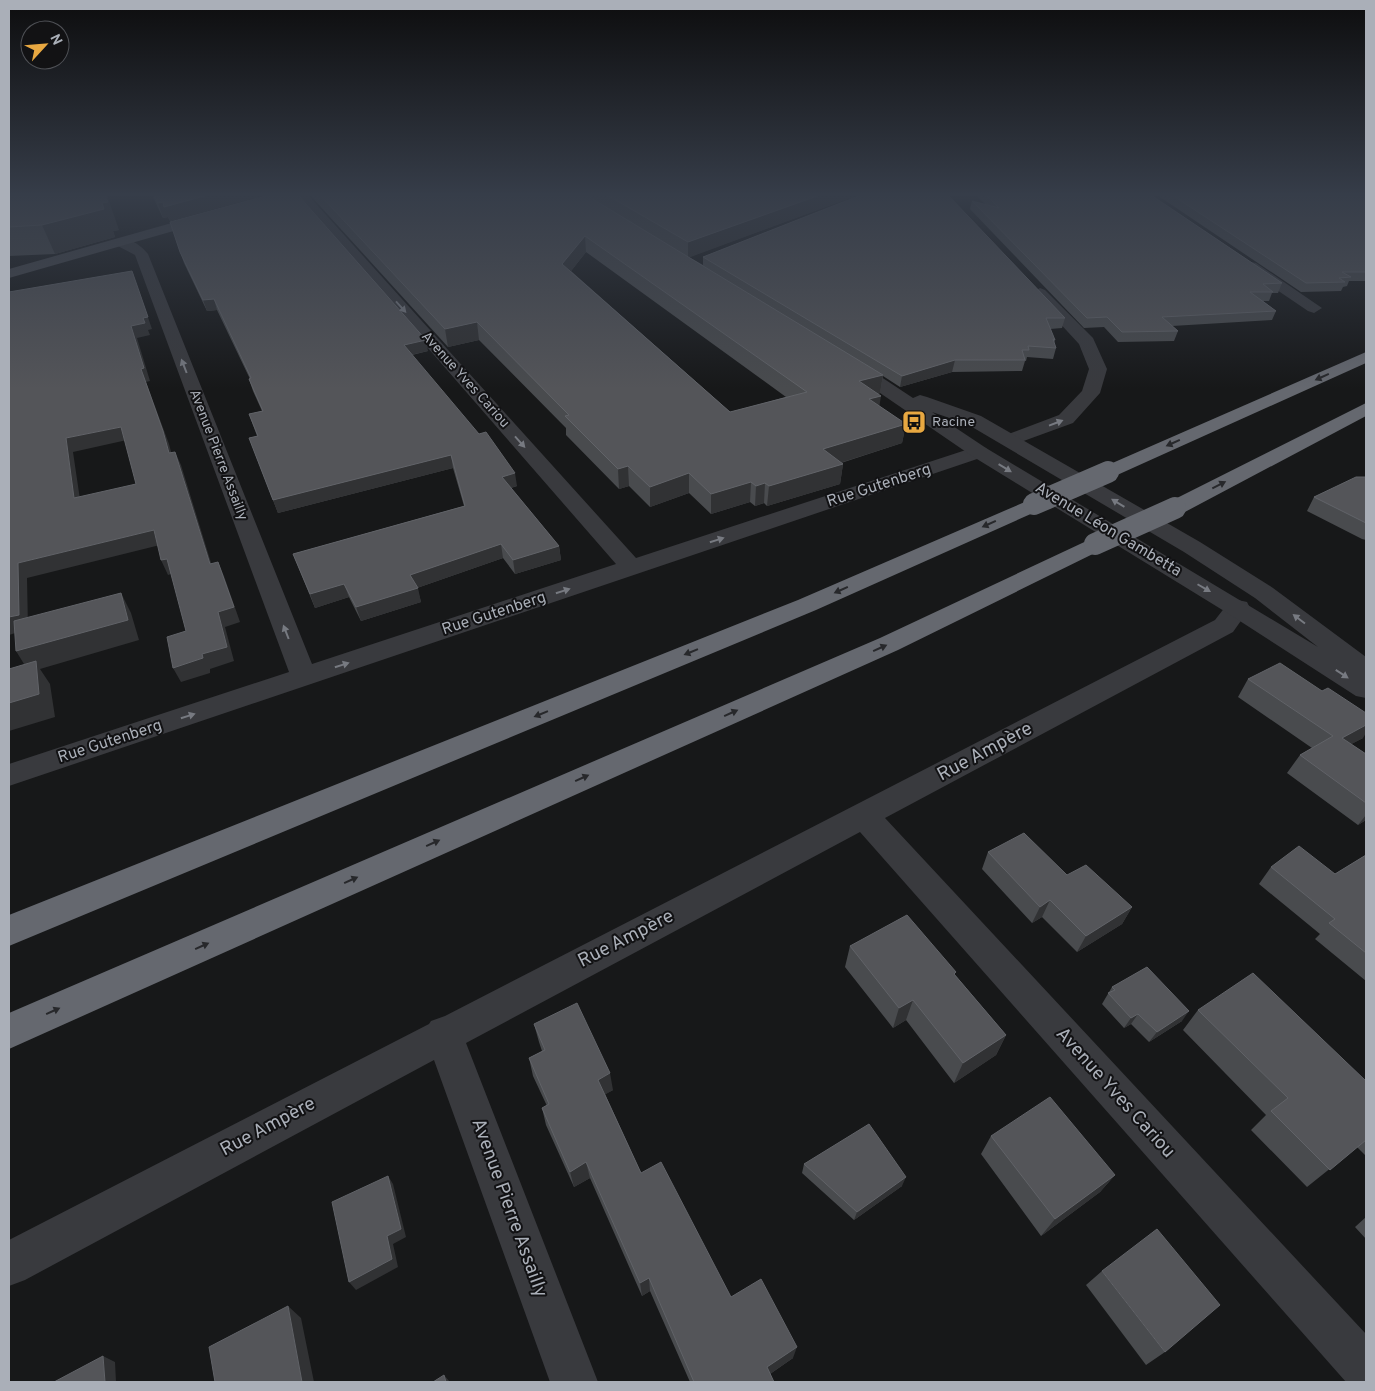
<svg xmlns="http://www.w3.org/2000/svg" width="1375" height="1391" viewBox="0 0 1375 1391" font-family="Overpass,sans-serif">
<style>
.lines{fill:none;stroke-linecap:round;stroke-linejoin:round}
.minor{fill:#393a3e;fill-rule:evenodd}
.tertiary{fill:#393a3e;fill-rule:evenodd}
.secondary{fill:#47494e;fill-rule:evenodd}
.motorway{fill:#65686f;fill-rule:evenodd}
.motorway-bridge{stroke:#65686f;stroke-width:22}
.wall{fill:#494b4e;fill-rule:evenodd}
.shaded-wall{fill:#313234}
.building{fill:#545559;stroke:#616368;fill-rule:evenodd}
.oneway{fill:#777a81}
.oneway2{fill:#27282b}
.labels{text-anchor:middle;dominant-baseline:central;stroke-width:4;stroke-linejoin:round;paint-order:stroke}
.far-street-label{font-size:14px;fill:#aaafb8;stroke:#121214}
.far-poi-label{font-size:14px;fill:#aaafb8;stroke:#121214;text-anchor:start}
.street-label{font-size:16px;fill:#aaafb8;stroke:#121214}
.near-street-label{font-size:19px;fill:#aaafb8;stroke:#121214}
</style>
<rect width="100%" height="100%" fill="#171819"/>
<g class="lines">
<path class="minor" d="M291,195H308L636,558L972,448L979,446L986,448L989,452L986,456L9,786V764L289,672L135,255L116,245L114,242L116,239C128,236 141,245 148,254L312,664L616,564L299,200Z
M1340,195H1355L1366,200V209Z
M1251,262L1256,263L1322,308L1314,313L1308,311L1246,269L1244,266Z
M1040,288L1045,290L1093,338L1107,369L1100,393L1073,423L1010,446L1003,444L1000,440L1003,436L1059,415L1082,391L1089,369L1079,344L1032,293Z
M1238,600L1247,602L1250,608L1233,632L885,818L1366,1334V1382H1346L860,832L466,1043L598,1382H550L434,1060L25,1280L9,1286V1240L429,1024L431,1021L445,1016L1215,620L1229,602Z"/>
<path class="tertiary" d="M851,360L857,361L913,398L920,395L927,397L981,416L1200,542L1273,588L1366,657V698L1356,696L1229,614L972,456L845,369L842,365L845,361ZM932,412L967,424L1184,552L1255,598L1318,647L986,448Z"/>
<path class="secondary" d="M207,213L213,217L212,220L9,278V269Z"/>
<path class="motorway" d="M1366,352V363L1115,476L1108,478L1101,476L1098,472L1101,468Z
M1366,403V416L1183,513L1175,515L1167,513L1164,508L1167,503Z
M1034,498L1042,499L1045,504L1042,509L816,610L9,946V915L798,600Z
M1095,537L1103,539L1106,544L1103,549L898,650L9,1049V1013L880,638Z"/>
<path class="motorway-bridge" d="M1034,504L1108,472
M1095,544L1175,508"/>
</g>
<path class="wall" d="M9,195L119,230L113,231L115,237L55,254L9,256Z
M152,195H264L170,221L168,217L163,218Z
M310,195H858L689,257L703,265V257L1065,318L1062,328L1050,329L1055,340L1054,343L1056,348L1053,359L1027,357L1026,361H1025L1022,371L952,372L900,387L883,376L880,393L878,394L879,406L906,424L902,443L841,463L843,464L840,484L767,506L764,503L755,506L750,502L711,514L689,493L650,507L629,486L619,489L566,435V428L479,340L448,347ZM586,252L786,397L730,412L571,271Z
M976,195H1151L1282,283L1278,293H1272L1269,301H1263L1276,311L1272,320L1172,326L1178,331L1174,341L1118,342L1104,327L1084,328L970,209L972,201L986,205Z
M1157,195H1335L1366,196V281H1349L1347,286L1343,287L1341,291L1301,292Z
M170,222L428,351L412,355L517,486L511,488L559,546L561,560L515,574L503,558L417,588L421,602L361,621L349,597L315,608L293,554L464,506L453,468L278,513L249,438L257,436L249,414L262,411L253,391L249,379H250L217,310L207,311L184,263Z
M1366,477V540L1362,539L1307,511L1314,497Z
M1248,679L1363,738L1351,744L1366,754V820L1358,825L1287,773L1300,755L1312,748L1238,697Z
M988,852L1132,907L1122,924L1077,952L1042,917L1032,923L982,869Z
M1366,855V981L1315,939L1320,934L1259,884L1271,867L1335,874Z
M850,946L955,975L1006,1035L996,1055L954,1083L906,1020L893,1028L845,967Z
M1112,987L1182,1021L1149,1042L1131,1024L1124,1028L1102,1004Z
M1198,1010L1366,1081V1156L1357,1147L1307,1187L1251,1130L1266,1115L1183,1030Z
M534,1024L613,1090L605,1094L641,1173L731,1297L793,1358L770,1374L774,1382H690L650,1291L642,1296L590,1178L574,1187L546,1125L542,1108L547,1106L533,1076L529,1058L542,1051L539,1042Z
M991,1136L1115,1175L1100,1192L1041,1236L981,1154Z
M804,1164L902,1186L854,1220L802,1173Z
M1366,1217V1239L1355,1227Z
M1102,1271L1165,1352L1146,1365L1086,1285Z"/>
<path class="shaded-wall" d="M105,195H107L119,230L113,231L115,237L55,254L42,225L102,203Z
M208,195H264L170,221L168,217L163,218L158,203Z
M820,195H858L688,258V242Z
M585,236L586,252L564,280L562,264Z
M132,271L152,329L148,330L150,335L137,338L150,381L146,382L169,444L175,467L169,453L141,369L131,326L143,318Z
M214,299L217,310L207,311L203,300Z
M477,322L479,340L448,347L445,329Z
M426,340L428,351L406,356L404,345Z
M955,360L952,372L900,387L902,376Z
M883,375L880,393L857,400L859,381Z
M881,396L878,415L869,399Z
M906,424L902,443L821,469L823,449Z
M121,427L127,440L73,452L82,513L74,498L66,438Z
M175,452L181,465L216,579L210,564Z
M451,455L453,468L278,513L273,500Z
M843,464L840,484L767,506L769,486Z
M628,466L629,486L619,489L618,469Z
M515,473L517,486L504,490L502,477Z
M689,473V493L650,507V487Z
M751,482L750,502L711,514V494Z
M765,483L764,503L755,506L756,486Z
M154,530L160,545L27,578L28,629L9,635V617L18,563Z
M501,544L503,558L414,589L410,575Z
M559,546L561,560L515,574L513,560Z
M167,559L174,573L168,575L161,560Z
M218,562L224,576L240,622L225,627L234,661L210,669V673L181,682L173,668L202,654L218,612Z
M344,584L349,597L315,608L310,594Z
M418,588L421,602L361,621L356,607Z
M121,593L131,613L139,640L40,669L50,684L55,717L9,731V703L29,672L16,651Z
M1366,725V733L1363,738L1329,756L1342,738Z
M1366,815V820L1358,825Z
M1050,900L1042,917L1032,923L1040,907Z
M1132,907L1122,924L1077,952L1086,936Z
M913,1000L906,1020L893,1028L899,1008Z
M1189,1011L1182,1021L1149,1042L1157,1032Z
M1138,1014L1131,1024L1124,1028L1131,1018Z
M1006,1035L996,1055L954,1083L963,1063Z
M610,1073L613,1090L601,1097L598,1080Z
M586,1162L590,1178L574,1187L570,1172Z
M1115,1175L1100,1192L1041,1236L1055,1219Z
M388,1176L393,1184L406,1237L393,1244L398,1267L356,1290L349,1282L387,1236Z
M906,1177L902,1186L854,1220L857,1212Z
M649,1278L650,1291L642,1296L640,1283Z
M288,1306L301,1318L314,1382H302Z
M797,1347L793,1358L764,1378L767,1367Z
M103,1356L115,1362L116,1382H105Z
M444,1375L450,1382H446Z"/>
<path class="building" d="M9,195H105L108,202L102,203L104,209L42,225L9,227Z
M154,195H208L164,207L163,202L158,203Z
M269,195H298L426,340L404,345L479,434L486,432L515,473L502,477L559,546L513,560L501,544L410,575L418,588L356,607L344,584L310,594L293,554L465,506L451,455L273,500L249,438L258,436L249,414L263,411L249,379L251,378L214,299L203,300L180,252L170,222Z
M320,195H586L883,375L859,381L881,396L869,399L906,424L823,449L843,464L769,486L765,483L756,486L751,482L711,494L689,473L650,487L628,466L618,469L565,416L569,415L477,322L445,329ZM585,236L807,392L730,412L562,264Z
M607,195H820L688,242Z
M861,195H948L1065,318H1046L1055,340L1053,339L1056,348L1028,346L1029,350H1022L1025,360H955L902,376L703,257Z
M986,195H1151L1282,283L1263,284L1273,292H1250L1276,311L1162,317L1178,331L1122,332L1107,317L1087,318L972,201L999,208Z
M1172,195H1335L1366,196V254H1365L1366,255V272H1342L1351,277L1339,278L1345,282L1306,283Z
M132,271L148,317L143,318L145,323L131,326L144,368L141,369L163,431L169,453L175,452L210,564L218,562L234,607L218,612L227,647L202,654L203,658L173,668L167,637L186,631L167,559L161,560L154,530L18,563L19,615L9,617V292ZM121,427L136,484L74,498L66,438Z
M1356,477H1366V523L1314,497Z
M121,593L128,620L16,651L14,621Z
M36,661L39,694L9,703V669Z
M1280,663L1322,691L1328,688L1366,713V725L1342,738L1366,754V803L1300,755L1333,736L1248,679Z
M1024,833L1067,875L1086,865L1132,907L1086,936L1050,900L1040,907L988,852Z
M1299,846L1335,874L1366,855V953L1329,923L1335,919L1271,867Z
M907,915L956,972L954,974L1006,1035L963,1063L913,1000L899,1008L850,946Z
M1147,967L1189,1011L1157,1032L1138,1014L1131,1018L1108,993L1115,990L1112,987Z
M1253,973L1366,1081V1140L1330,1170L1271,1111L1288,1098L1198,1010Z
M577,1003L610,1073L598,1080L641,1173L661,1162L731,1297L761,1279L797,1347L767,1367L774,1382H694L649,1278L640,1283L586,1162L570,1172L542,1108L549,1104L529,1058L545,1050L534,1024Z
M1050,1097L1115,1175L1055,1219L991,1136Z
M869,1124L906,1177L857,1212L804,1164Z
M388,1176L401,1229L387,1236L392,1259L349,1282L332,1202Z
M1157,1229L1220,1305L1165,1352L1102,1271Z
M288,1306L302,1382H215L209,1347Z
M103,1356L105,1382H54Z
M444,1375L446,1382H433Z"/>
<defs><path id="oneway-solid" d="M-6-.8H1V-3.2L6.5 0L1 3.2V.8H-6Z" transform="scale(1.25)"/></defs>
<g class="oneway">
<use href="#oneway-solid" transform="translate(401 307) rotate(48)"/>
<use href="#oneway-solid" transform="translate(184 366) rotate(-111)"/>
<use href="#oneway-solid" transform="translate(1056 423) rotate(-21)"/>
<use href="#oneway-solid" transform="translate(520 442) rotate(48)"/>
<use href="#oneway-solid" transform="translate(1005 468) rotate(31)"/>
<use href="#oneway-solid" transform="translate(1118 503) rotate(-149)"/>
<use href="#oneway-solid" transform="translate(717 540) rotate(-18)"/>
<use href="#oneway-solid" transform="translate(1204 588) rotate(30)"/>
<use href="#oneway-solid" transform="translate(563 591) rotate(-18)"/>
<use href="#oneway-solid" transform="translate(1299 619) rotate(-143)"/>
<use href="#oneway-solid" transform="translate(286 632) rotate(-111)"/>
<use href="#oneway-solid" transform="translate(342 665) rotate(-18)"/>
<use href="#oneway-solid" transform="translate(1342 674) rotate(33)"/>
<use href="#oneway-solid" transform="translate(188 716) rotate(-18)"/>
</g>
<g class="oneway2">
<use href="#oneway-solid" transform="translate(1322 377) rotate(156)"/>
<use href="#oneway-solid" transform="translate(1173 443) rotate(156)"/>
<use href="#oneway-solid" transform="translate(1219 485) rotate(-27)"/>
<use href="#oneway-solid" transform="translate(989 524) rotate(156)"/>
<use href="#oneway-solid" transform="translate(841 590) rotate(156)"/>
<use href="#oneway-solid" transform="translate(880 648) rotate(-24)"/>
<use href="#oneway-solid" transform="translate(691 652) rotate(158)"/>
<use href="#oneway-solid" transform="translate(731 713) rotate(-24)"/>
<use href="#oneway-solid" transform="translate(541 714) rotate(158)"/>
<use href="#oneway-solid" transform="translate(582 778) rotate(-24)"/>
<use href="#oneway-solid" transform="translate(433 843) rotate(-24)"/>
<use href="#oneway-solid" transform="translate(351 880) rotate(-24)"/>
<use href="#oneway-solid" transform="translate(202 946) rotate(-24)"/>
<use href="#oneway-solid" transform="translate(53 1011) rotate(-24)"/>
</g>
<linearGradient id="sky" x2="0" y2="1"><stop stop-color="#0d0d0e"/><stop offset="0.5" stop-color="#363d49"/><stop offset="1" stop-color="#363d49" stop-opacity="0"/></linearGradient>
<rect width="1375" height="389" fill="url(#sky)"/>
<defs>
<g id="bus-square" transform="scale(1.25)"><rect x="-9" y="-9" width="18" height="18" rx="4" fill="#e8a841" stroke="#121214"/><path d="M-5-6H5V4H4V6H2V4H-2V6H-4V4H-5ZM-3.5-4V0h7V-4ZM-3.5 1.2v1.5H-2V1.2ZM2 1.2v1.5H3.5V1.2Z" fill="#111"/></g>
</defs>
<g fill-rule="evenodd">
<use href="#bus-square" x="914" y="422"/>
</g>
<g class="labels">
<g class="far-street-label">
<text transform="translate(465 380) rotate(48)">Avenue Yves Cariou</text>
<text transform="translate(218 455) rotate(69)">Avenue Pierre Assailly</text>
</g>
<g class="far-poi-label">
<text x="932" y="422">Racine</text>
</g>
<g class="street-label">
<text transform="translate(879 486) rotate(-18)">Rue Gutenberg</text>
<text transform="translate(1108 530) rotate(31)">Avenue Léon Gambetta</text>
<text transform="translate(494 614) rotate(-18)">Rue Gutenberg</text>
<text transform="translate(110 742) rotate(-18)">Rue Gutenberg</text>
</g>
<g class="near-street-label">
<text transform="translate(985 752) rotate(-28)">Rue Ampère</text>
<text transform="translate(626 939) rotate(-27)">Rue Ampère</text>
<text transform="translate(1115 1093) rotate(48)">Avenue Yves Cariou</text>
<text transform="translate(268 1127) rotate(-28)">Rue Ampère</text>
<text transform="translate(509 1208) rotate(70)">Avenue Pierre Assailly</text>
</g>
</g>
<rect width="1375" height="1391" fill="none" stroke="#aaafb8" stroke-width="20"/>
<g transform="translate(45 45) rotate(64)"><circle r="24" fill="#121214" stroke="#4f5156"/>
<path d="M0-4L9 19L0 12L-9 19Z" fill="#e8a841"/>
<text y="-8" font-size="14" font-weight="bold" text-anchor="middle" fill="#aaafb8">N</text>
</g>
</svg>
